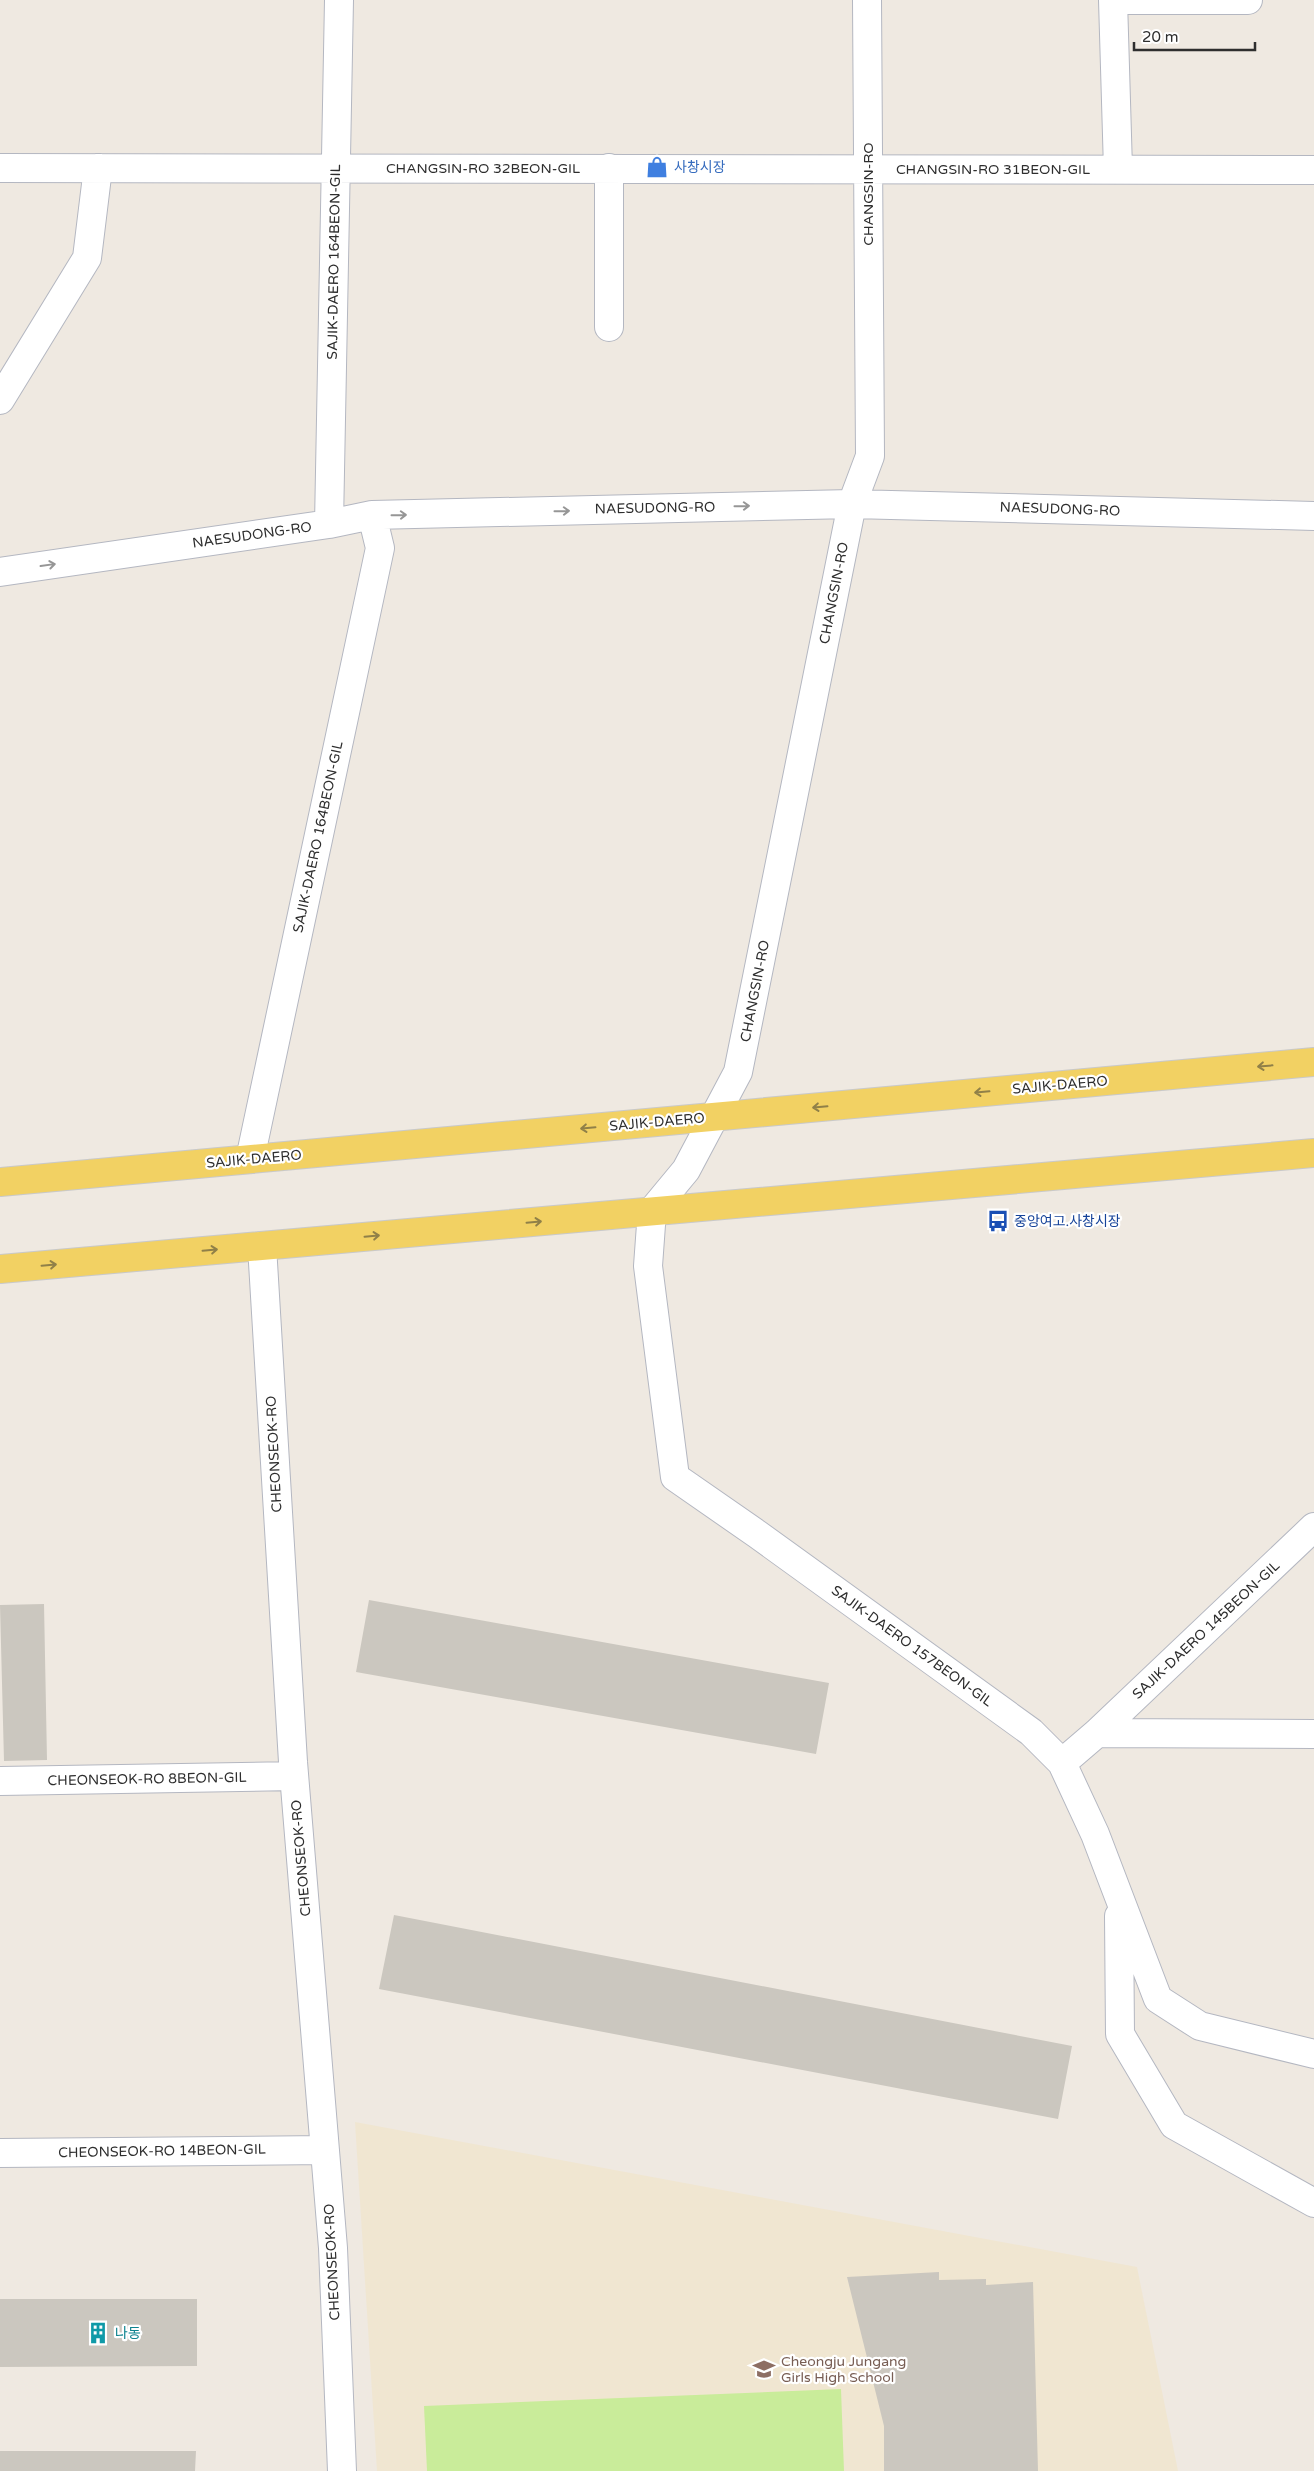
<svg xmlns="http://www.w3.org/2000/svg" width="1314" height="2471" viewBox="0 0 1314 2471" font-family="'Varela Round','Noto Sans KR',sans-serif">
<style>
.education{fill:#f0e6d1}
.pitch{fill:#c9ec9a}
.building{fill:#cbc7bf}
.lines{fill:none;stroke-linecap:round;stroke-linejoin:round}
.minor-casing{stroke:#b4b7c1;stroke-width:30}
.major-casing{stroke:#c9c9c9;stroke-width:30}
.minor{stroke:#fff;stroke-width:28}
.major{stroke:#f2d163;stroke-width:28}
.oneway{stroke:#969696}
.oneway2{stroke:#908048}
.labels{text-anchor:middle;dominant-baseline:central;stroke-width:4.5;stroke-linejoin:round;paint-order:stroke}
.shop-label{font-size:14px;fill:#366cbe;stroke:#fff;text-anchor:start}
.street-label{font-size:14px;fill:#2e2e2e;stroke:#fff}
.transit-label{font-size:14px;fill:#164399;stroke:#fff;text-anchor:start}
.culture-label{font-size:14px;fill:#0d838f;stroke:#fff;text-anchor:start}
.education-label{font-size:14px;fill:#785e54;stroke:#fff;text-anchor:start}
</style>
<rect width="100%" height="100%" fill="#efe9e1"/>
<path class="education" d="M355,2122L1137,2267L1178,2471H377Z"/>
<path class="pitch" d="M841,2389L844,2471H427L424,2406Z"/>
<path class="building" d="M369,1600L829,1683L816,1754L356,1672Z
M44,1604L47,1760L4,1761L0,1605Z
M394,1915L1072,2046L1058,2119L379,1989Z
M939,2272V2280L986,2279V2285L1033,2282L1038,2471H884V2426L847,2277Z
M0,2299H197V2366L0,2367Z
M0,2451H196L195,2471H0Z"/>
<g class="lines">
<g class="minor-casing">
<path id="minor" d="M867,0L870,456L852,504L738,1072L686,1170L652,1211L648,1266L675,1477L757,1534L1031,1732L1062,1763L1095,1834L1158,1999L1200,2026L1314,2054
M1113,0L1118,169
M1113,0H1248
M0,168L1314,170
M609,327V168
M0,400L87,258L98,168
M329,524L339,0
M0,572L329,524L372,515L852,504L1314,516
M250,1159L380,548L372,515
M262,1246L293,1762L333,2248L342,2471
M1097,1733L1314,1734
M1062,1763L1097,1733L1314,1527
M0,1781L294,1776
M1119,1916L1120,2034L1174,2125L1314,2203
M0,2153L325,2150"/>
</g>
<g class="major-casing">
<path id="major" d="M0,1182L1314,1062
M0,1269L1314,1153"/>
</g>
<use href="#minor" class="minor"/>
<use href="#major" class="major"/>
</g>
<defs><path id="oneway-shaft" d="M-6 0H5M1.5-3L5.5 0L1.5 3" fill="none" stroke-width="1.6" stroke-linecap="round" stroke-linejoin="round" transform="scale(1.25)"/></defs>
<g class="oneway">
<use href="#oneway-shaft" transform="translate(742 506) rotate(-1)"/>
<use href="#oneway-shaft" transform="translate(562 511) rotate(-1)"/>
<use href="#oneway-shaft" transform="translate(399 515) rotate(-1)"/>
<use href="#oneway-shaft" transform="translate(48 565) rotate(-8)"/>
</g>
<g class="oneway2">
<use href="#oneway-shaft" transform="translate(1265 1066) rotate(175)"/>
<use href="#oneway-shaft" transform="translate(982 1092) rotate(175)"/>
<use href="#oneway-shaft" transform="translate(820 1107) rotate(175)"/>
<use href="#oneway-shaft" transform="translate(588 1128) rotate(175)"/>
<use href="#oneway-shaft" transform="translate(534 1222) rotate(-5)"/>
<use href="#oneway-shaft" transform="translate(372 1236) rotate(-5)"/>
<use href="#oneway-shaft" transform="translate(210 1250) rotate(-5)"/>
<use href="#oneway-shaft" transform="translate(49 1265) rotate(-5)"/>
</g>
<defs>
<g id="shop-bare" transform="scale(1.725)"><path d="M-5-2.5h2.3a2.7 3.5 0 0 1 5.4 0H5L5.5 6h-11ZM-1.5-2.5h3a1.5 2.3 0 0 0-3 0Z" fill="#3f7fe0" stroke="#fff" stroke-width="2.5" paint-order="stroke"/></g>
<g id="bus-bare" transform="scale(1.725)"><path d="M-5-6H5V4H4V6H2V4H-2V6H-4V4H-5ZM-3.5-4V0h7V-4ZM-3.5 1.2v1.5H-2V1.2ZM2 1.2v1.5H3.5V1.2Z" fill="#1a4fb4" stroke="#fff" stroke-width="2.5" paint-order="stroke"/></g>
<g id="building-bare" transform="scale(1.725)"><path d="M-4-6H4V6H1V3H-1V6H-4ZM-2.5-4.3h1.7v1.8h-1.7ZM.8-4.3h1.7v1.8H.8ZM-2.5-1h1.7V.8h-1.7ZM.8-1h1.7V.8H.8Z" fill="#0f9aa8" stroke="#fff" stroke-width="2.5" paint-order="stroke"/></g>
<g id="school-bare" transform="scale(1.725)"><path d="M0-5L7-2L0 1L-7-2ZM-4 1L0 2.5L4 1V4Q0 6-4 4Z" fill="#8d6e63" stroke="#fff" stroke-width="2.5" paint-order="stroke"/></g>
</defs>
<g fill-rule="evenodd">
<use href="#shop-bare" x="657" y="167"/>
<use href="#bus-bare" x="998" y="1221"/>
<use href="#building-bare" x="98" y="2333"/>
<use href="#school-bare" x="764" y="2369"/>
</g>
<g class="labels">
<g class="shop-label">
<text x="674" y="167">사창시장</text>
</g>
<g class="street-label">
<text x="483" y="168">CHANGSIN-RO 32BEON-GIL</text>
<text x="993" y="169">CHANGSIN-RO 31BEON-GIL</text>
<text transform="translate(868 194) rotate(-90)">CHANGSIN-RO</text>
<text transform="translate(334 262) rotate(-89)">SAJIK-DAERO 164BEON-GIL</text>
<text transform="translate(655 508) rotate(-1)">NAESUDONG-RO</text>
<text transform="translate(1060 509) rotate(2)">NAESUDONG-RO</text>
<text transform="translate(252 535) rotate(-8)">NAESUDONG-RO</text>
<text transform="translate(834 593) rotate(-79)">CHANGSIN-RO</text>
<text transform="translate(318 837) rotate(-78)">SAJIK-DAERO 164BEON-GIL</text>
<text transform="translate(755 991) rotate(-79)">CHANGSIN-RO</text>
<text transform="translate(1060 1085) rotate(-5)">SAJIK-DAERO</text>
<text transform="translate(657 1122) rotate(-5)">SAJIK-DAERO</text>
<text transform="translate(254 1159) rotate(-5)">SAJIK-DAERO</text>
<text transform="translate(274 1454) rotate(-93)">CHEONSEOK-RO</text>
<text transform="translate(1206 1630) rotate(-43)">SAJIK-DAERO 145BEON-GIL</text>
<text transform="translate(912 1646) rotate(36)">SAJIK-DAERO 157BEON-GIL</text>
<text transform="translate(147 1779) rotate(-1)">CHEONSEOK-RO 8BEON-GIL</text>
<text transform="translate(301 1858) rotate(-95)">CHEONSEOK-RO</text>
<text transform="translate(162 2151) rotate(-1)">CHEONSEOK-RO 14BEON-GIL</text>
<text transform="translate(332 2262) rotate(-93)">CHEONSEOK-RO</text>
</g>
<g class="transit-label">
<text x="1014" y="1221">중앙여고.사창시장</text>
</g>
<g class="culture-label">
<text x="115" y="2333">나동</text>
</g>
<g class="education-label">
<text x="781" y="2361">Cheongju Jungang<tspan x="781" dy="16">Girls High School</tspan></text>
</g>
</g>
<path d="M1134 42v8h121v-8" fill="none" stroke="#2e2e2e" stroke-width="2.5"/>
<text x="1142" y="42" font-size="15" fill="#2e2e2e" stroke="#ffffff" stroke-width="4" paint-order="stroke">20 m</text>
</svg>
